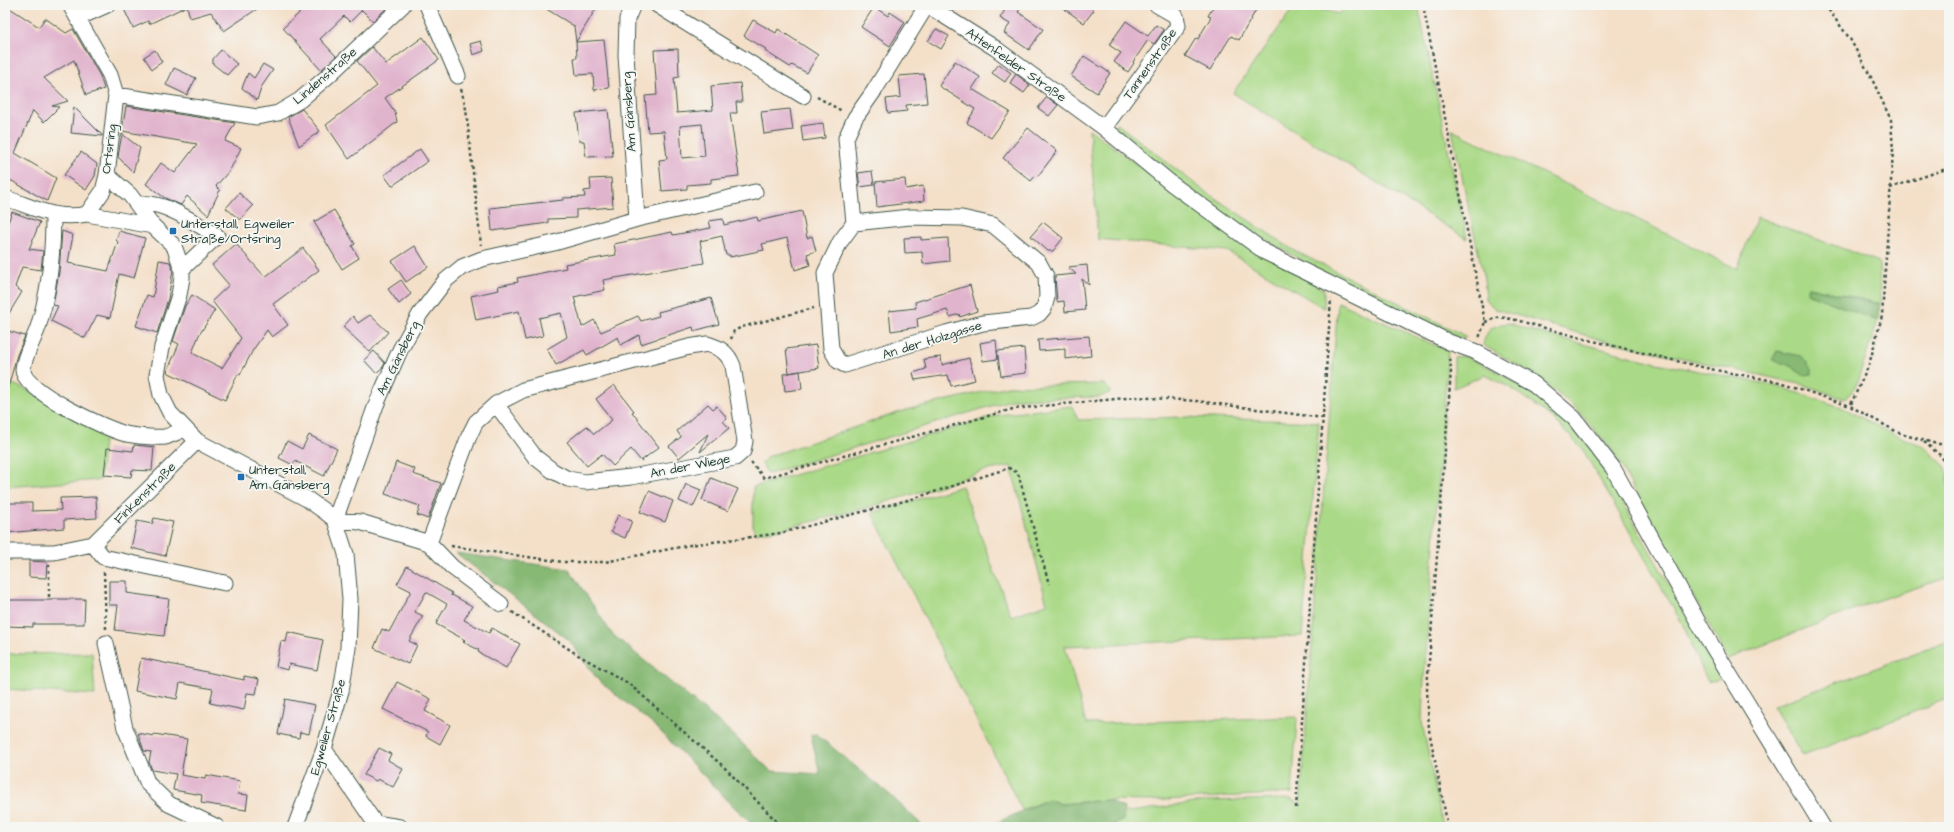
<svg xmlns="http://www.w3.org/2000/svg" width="1954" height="832" viewBox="0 0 1954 832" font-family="'Architects Daughter',sans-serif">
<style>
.green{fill:#aad987;stroke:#648b5e}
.forest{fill:#87b974;stroke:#537b54}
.building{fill:#e1b4cd;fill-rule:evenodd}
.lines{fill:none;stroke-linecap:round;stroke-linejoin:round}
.minor-casing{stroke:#3f554a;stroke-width:17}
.path{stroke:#3f554a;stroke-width:2.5;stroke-dasharray:3 3;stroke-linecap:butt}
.minor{stroke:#fff;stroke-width:15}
.poi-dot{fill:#1f6fb2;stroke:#f6f6f2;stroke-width:1.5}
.labels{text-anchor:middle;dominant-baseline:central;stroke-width:3.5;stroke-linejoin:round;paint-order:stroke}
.street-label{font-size:13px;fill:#1f3d34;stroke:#f6f6f2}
.poi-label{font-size:13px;fill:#1f3d34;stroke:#f6f6f2;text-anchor:start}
</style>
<rect width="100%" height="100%" fill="#f6f6f2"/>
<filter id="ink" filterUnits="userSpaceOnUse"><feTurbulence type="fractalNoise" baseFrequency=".025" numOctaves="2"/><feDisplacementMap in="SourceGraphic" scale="8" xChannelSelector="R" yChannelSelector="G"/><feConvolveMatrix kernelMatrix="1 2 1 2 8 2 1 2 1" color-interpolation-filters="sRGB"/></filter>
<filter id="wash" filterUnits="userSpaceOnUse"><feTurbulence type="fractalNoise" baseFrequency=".012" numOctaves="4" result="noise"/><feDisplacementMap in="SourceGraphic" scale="16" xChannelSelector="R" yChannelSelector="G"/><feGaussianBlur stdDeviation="0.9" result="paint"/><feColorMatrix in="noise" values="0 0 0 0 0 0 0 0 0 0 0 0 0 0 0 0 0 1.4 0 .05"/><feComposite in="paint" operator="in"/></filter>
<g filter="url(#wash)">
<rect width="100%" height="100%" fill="#f4e0c9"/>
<path class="green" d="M1295,5H1304L1339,14L1344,5H1418L1467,239L1233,93Z
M1116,123L1203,190L1293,250L1467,337L1459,338C1381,303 1304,265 1231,218C1191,191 1153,160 1115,129Z
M1089,129L1229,232L1324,290V308L1227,251L1098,239Z
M1452,130L1593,197L1737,269L1757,217L1879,262L1880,304L1809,287L1807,293L1878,321L1855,388L1845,399L1804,385L1602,340L1495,309L1486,299L1484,279Z
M1338,302L1448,351L1423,694L1422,722L1443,827H1107L1123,820V813L1208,801L1291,799L1300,804Z
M1508,323L1536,332L1657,363L1777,386L1841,407L1893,434L1923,446L1945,466L1949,476V577L1873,602L1728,659L1612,450L1573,405L1531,373L1483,345C1487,329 1491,326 1508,323Z
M1464,356C1516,378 1560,410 1595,454L1722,678L1708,682L1683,625L1583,450L1554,419L1511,388L1485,375L1454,388V357Z
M5,381L25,389L105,431L100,480L5,487Z
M1104,384L1111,392L1100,397L1014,399L768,474L762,464L767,457L906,410L1008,386Z
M1072,406L1078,420L1184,417L1319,422L1302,636L1065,646L1086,724L1297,717L1292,793L1146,801L1108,800L1060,804L1049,799L1022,810L872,513L962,486L1011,616L1047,604L1011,466L983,471L950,483L866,508L782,529L755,533L753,527V487L998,415Z
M1949,641V698L1803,756L1773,706Z
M92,653L95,695L5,689V654Z"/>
<path class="forest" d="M1809,287L1880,304L1878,321L1807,293Z
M1777,351L1801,356L1812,369V374L1803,375L1789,365L1772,360Z
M456,553L569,569L612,634L725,727L771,771L820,774L811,735L816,734L889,794L924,827H754L656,727L598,680L569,640Z
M1049,799L1060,804L1108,800L1124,808L1123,820L1107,827H987Z"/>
<g id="blocks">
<path class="building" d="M5,5L39,27L45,18L66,33L73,29L100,76L104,89L86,95L74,60L44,78L68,101L52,106L59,107L44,122L33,111L15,153L56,178L47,201L12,181L5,179Z
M122,5H263L224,31L211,12L190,18L187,6L149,24L148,21L133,28Z
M308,5H390L373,21L362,10L350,22L344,16L320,39L336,56L321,70L283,28Z
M540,5H598L576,42L574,26Z
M1008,5H1013L1020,9L1018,12L1043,29L1029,50L1004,33L1010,24L1000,18Z
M1059,5H1086L1094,10L1084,23Z
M1214,5H1247L1256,10L1239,40L1231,36L1210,70L1185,56L1196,38L1198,39L1211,17L1208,16Z
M874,7L888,16L890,12L905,22L890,46L861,27Z
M753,20L776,33L778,29L818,55L807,73L792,65L790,67L765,51L766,49L744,36Z
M1126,21L1148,36L1156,25L1164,30L1154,44L1148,40L1133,62L1134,63L1128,72L1114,62L1121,53L1109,45Z
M936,29L949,36L941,49L928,41Z
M423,37L439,60L385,98L395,112L397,122L349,159L326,125L377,86L357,61L372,47L386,64Z
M604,40L609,88L594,90L593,74L576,75L574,58H577L576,42Z
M481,41L484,51L473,55L470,44Z
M678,49L679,77L674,78L677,113L713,110L711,86L740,83L742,102H736L737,113H730L739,176L711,179V183L687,185V189L662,191L659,160L667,159L664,131L648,132L645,96L657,95L654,50ZM702,124L705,156L682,158L680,126Z
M155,50L162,62L152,69L144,57Z
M221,50L237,64L227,75L213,64V59Z
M1084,56L1110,73L1097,93L1071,76Z
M955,61L980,77L972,89L1010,112L991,138L967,123L975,109L939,86Z
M263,64L273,70L262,86L257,100L242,88L248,73L254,78Z
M999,64L1011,73L1005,82L992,73Z
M174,68L196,78L187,95L166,85Z
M924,74L927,103L906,105L907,111L888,113L886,99L901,97L899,76Z
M1016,74L1030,85L1024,93L1010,83Z
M1047,97L1058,105L1049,116L1038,108Z
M126,106L235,123L225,141L241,148L230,170L216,186L220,190L208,215L187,196L181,205L165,198L146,184L161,163L175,173L197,144L122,131Z
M74,107L102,135V136L71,133Z
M302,109L320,131L299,146L288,117Z
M790,109L793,130L764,134L761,112Z
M608,110L613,156L586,157L584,141H579L576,113Z
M823,123L825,138L803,141L801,126Z
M1028,128L1057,151L1038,176L1036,175L1031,181L1003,158Z
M122,134L140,148L133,172L118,157Z
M420,149L428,161L392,186L384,175Z
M81,152L97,164L95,176L86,190L64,175Z
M872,171L874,185L860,187L858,173Z
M611,178L613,207L576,210V218L548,219V223L492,231L490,208L563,200V198L585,197L584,191L591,190L590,179Z
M905,179L906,189L923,186L924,201L877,207L875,182Z
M239,193L253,206L240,220L226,208Z
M334,210L355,244L352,246L359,258L342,269L314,222Z
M802,211L807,238L812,236L816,251L807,254L810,265L795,270L787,238L762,244L764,250L730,257V255H726L722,236L700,241L704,263L603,280L605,290L574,297L582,327L594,320L601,332L638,316L641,321L659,316L658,312L711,298L719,324L694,331L693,327L641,344L639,335L621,345L618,337L587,355L584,350L556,365L547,349L567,337L561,313L539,318L543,336L525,340L519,311L476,320L471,296L499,290L498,286L518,282L517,278L566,268L565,264L616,255L614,244L672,232L673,235L711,228L709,221L723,219L724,225L757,217L758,221Z
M12,212L40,222L29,249L43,251L41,270L22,267L15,287L22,292L5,320V230Z
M1043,222L1063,238L1053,251H1048L1031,236Z
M62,231L73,235L68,263L108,271L118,242L116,240L119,231L145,238L134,278L119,274L110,318L97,315L85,338L51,321L58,306L53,305L59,272Z
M921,237V240L948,238L949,261L923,264L922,252L905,253L904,238Z
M236,244L265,277L303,248L319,270L273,304L288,325L272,337L267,330L253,350L240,375L238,374L225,400L167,372L179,344L173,341L185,306L192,295L215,310L199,335L192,353L222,368L241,338L212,301L229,285L212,265Z
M415,246L428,267L406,282L392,261Z
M159,260L170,262L173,270L168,299L157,333L136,326L147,295L153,297Z
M1087,265L1089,285L1082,279L1085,310L1065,312L1064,301L1057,302L1055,276L1076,274L1068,267Z
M401,280L411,294L399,304L388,289Z
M970,285L977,311L960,317L959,314L950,317L947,310L917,319L918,327L891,331L889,311L916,308L915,302Z
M370,315L388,332L370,352L343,327L353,316L358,323Z
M5,330L25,336L17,355L7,391H5Z
M1089,336L1091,356L1065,359V349L1039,351L1038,340Z
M996,340L998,359L983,361L980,343Z
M816,345L819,368L789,373L786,349Z
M1024,348L1026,373L1001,376L997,351Z
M374,351L385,363L383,367L376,373L364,360Z
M941,357L942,365L969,358L975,380L951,386L948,375L915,380L913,373L926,369L924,359Z
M800,371L802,389L785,391L783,374Z
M614,385L634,411L632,412L659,447L641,461L631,449L613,466L602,454L587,466L567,442L587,426L594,434L612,420L596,399Z
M708,404L713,409L717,406L727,418L723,421L729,428L700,452L708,434L679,458L669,446L681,437L677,431Z
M309,435L337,449L324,476L295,461L293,465L279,458L287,441L302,449Z
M134,445L154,447L152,471L132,470L131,477L104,475L107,448L133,451Z
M396,462L415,469L413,474L441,483L428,519L417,515L420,506L385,494Z
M711,478L738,489L728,511L702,500Z
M686,484L701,490L693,507L679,501Z
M649,491L673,501L665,522L640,512Z
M96,497L97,518L64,520V528L5,533V503H32V511L61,510L60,498Z
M618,515L632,521L625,538L611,532Z
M154,518L173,522L165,556L131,548L137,521L152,524Z
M29,561L47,562L46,578L29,577Z
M407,566L452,593L451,596L452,595L472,606L464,620L489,633L492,628L520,644L506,668L478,652L479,650L463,642L465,640L436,624L447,604L426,592L415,612L423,616L409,641L417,645L408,664L374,648L382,629L389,632L411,591L397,584Z
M109,581H127V593L169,599L164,636L115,630L118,605H109Z
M53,599H85L84,624H33V627L5,626V600H53Z
M288,632L323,640L317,670L289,664L288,670L276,667L281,641L286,642Z
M141,658L244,680V676L259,679L256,694L247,693L244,710L210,703L213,689L180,683L177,699L135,691Z
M397,682L431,699L425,711L450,725L440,744L426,736L428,732L383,709Z
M285,699L315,705L309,734L300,732L299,738L278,734Z
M138,733L154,736V734L187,739L181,775L205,779L206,775L240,781L238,794L248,795L246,810L201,803L202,795L173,790L176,774L152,770L149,762L151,752L144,751Z
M379,748L391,754L388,760L403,769L393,787L378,779L376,781L364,775Z"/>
</g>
</g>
<g filter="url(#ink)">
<use href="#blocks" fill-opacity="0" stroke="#3f554a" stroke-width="1"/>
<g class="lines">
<g class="minor-casing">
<path id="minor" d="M427,5L458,76
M633,5L627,19L626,55L637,219
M657,5L803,96
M78,18L107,5
M116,95L257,117L278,113L300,100L328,76L403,5
M1104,128L1178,26L1176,16L1157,5
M107,175L130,195L153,226L174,246L182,269V278L179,295L162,347L157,375L161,395L170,413L197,441L307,499L324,511L335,520L346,554L350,599L348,648L341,691L324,749L295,827
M5,198C34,207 56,221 87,214L103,191L107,175L116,95L110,75L70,5
M138,205C161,198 196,224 217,236L182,269
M87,214L153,226
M53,216C53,252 50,289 39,324C35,339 24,354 23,370C23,391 106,429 126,434C135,436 157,438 165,437C172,435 179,431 185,429
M854,223L840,242L825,273L831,349L838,361L845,365L946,333L983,323L1031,318L1039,314L1044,308L1047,297L1046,276L1039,263L993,225L962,218L910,217L854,223L846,138L855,118L874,91L927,5L995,48L1021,67L1104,128L1172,184L1265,252L1449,342L1474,351L1534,384L1574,418L1613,468L1703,631L1823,827
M707,344C721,348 728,353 733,366L745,441L743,451L735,458L631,477L585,482L568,479L553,471L535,457L496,404L523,390L689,347Z
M429,543L469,436L476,422L496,404
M93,544L103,557L225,583
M5,552H54L93,544L197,441
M501,604L452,567L429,543L360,522L335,520L376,405L400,350L420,314L445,281L462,267L482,259L554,243L637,219L755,192
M106,643L125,728L148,784L169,804L217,827
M324,749L375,823L400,827"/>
</g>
<path class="path" d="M1423,5L1485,322L1479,338
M1825,5L1850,39L1872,79L1891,120L1893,151L1882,316L1869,365L1850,406
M461,89L466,109L481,245
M817,97L842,111
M1890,188L1949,168
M1485,322L1500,317L1516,320L1585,339L1710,369L1780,382L1850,406L1901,434L1937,444H1949
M731,339L734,331L742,327L814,308
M1924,442L1940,455L1949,467
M751,462L764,478L1013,409L1136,397L1197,401L1323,418
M451,546L563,562H605L690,545L781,533L912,499L1009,468L1018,473L1049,584
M104,572L106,629
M49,597V565
M512,612L578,655L628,683L724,767L782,827
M1296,808L1331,299
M1448,827L1429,730L1427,688L1451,371L1450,356"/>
<use href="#minor" class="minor"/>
</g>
</g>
<g class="poi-dot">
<rect x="169" y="227" width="8" height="8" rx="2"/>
<rect x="237" y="473" width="8" height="8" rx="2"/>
</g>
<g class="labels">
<g class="street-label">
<text transform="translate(1150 64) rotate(-55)">Tannenstraße</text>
<text transform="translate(1016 65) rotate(35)">Attenfelder Straße</text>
<text transform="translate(325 76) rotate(-41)">Lindenstraße</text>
<text transform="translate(629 112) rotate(-94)">Am Gänsberg</text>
<text transform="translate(109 149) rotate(-83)">Ortsring</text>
<text transform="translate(932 340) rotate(-17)">An der Holzgasse</text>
<text transform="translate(398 358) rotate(-64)">Am Gänsberg</text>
<text transform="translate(690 466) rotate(-11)">An der Wiege</text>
<text transform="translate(145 493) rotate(-45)">Finkenstraße</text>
<text transform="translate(328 727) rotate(-74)">Egweiler Straße</text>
</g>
<g class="poi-label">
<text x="181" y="224">Unterstall, Egweiler<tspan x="181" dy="15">Straße/Ortsring</tspan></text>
<text x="249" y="470">Unterstall,<tspan x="249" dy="15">Am Gänsberg</tspan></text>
</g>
</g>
<rect width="1954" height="832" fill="none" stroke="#f6f6f2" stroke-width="20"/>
</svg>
